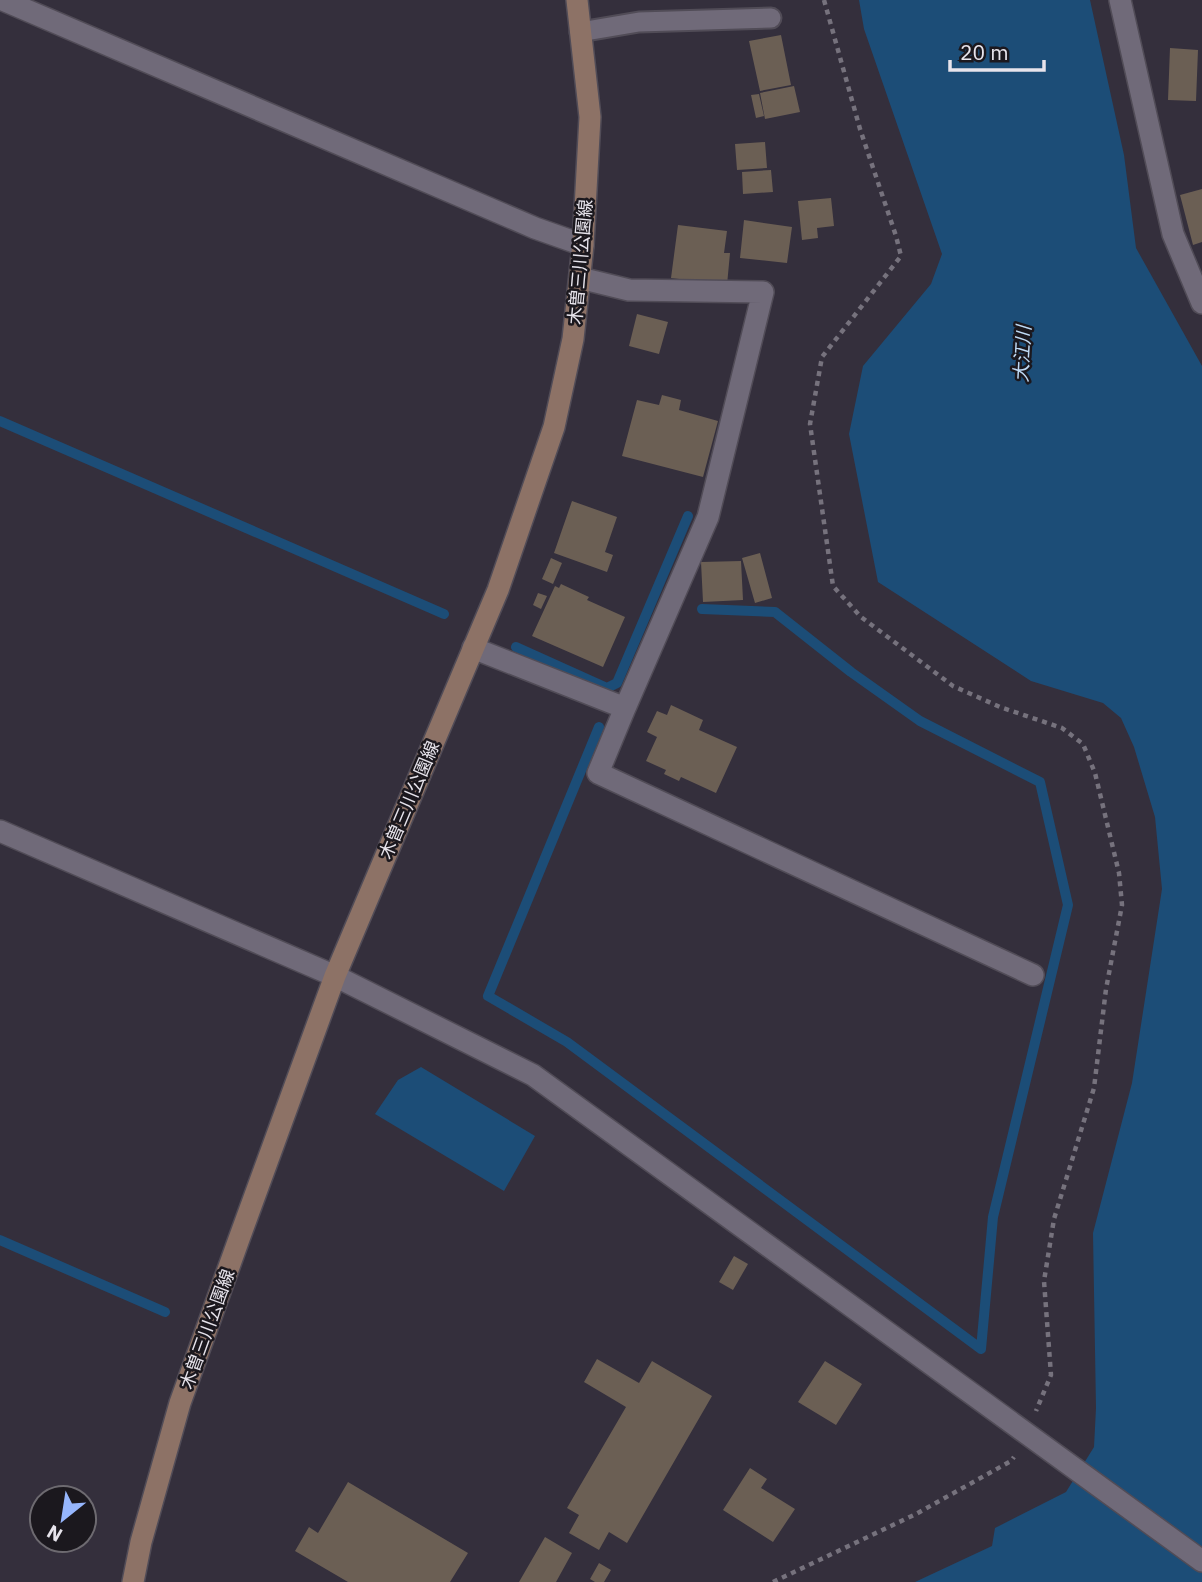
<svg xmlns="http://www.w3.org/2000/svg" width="1202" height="1582" viewBox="0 0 1202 1582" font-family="'IBM Plex Sans','Noto Sans JP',sans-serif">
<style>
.water{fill:#1c4d77}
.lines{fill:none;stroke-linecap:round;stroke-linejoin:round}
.stream{stroke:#1c4d77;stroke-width:10}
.building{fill:#6b5f54}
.service-casing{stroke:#514c57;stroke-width:23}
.minor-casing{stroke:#514c57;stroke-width:24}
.tertiary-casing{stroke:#514c57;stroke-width:24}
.secondary-casing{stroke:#514c57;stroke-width:24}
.path{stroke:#76727d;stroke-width:4.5;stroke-dasharray:5 5;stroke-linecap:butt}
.service{stroke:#706a79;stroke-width:19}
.minor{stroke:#706a79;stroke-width:21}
.tertiary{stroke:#706a79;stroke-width:21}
.secondary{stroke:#8d7266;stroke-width:21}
.labels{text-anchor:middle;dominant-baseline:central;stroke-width:5;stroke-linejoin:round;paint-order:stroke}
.street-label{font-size:18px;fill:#e7e4ec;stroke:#1b181e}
.water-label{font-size:19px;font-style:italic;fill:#bfdaf5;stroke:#1b181e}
</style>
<rect width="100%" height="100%" fill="#342f3c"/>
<path class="water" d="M859,0H1090L1124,155L1136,248L1202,366V1582H915L992,1546L995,1528L1066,1492L1094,1447L1096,1408L1093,1233L1132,1083L1162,889L1155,817L1134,747L1121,718L1103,703L1031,681L878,582L849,434L863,366L931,284L942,254L864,29Z
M421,1067L535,1136L504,1191L375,1114L398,1080Z"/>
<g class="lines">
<path class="stream" d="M0,421L444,614
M702,609L775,612L851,672L920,721L1040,782L1068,905L993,1217L981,1349
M516,647L607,688L617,683L688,516
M599,727L488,996L567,1042L981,1349
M0,1240L165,1312"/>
</g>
<path class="building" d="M781,35L791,85L760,91L749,41Z
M1170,48L1198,50L1196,101L1168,100Z
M794,86L800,112L765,119L760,93Z
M759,94L764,116L756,118L751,95Z
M765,142L767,168L737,170L735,144Z
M771,170L773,192L743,194L742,172Z
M1202,189V242L1193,245L1180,195Z
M831,198L834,226L817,228L818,238L802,240L798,201Z
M744,220L792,227L787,263L740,258Z
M678,225L727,231L724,253H730L727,285L671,278Z
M637,314L668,322L659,354L629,346Z
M662,395L681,400L679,410L718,421L703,477L622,456L637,400L659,405Z
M572,501L617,517L605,552L613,555L607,572L554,553Z
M760,553L772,598L755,603L742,558Z
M551,558L562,563L553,584L542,579Z
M741,561L743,600L703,602L701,562Z
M561,584L589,597L587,600L625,617L603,667L532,636L555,586L559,588Z
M538,593L547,596L541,609L533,605Z
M671,705L703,720L699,730L737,747L716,793L681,777L679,781L664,774L666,770L646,761L657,737L647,732L657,711L667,715Z
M734,1256L748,1264L733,1290L719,1282Z
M597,1359L639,1383L652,1361L712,1396L627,1543L609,1532L599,1550L569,1533L579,1515L567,1508L626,1407L584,1382Z
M825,1361L862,1384L836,1425L798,1402Z
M750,1468L767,1479L761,1488L795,1509L773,1542L723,1510Z
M348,1482L468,1553L450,1582H348L295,1551L309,1527L318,1533Z
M545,1537L572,1553L556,1582H519Z
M599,1563L611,1570L604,1582H595L590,1579Z"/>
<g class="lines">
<g class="service-casing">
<path id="service" d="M580,32L639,22L771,18"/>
</g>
<g class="minor-casing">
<path id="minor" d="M3,0L535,228L583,245
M1120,0L1173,234L1202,303
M580,278L629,290L763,292L708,517L625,708
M473,648L625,708L598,773L1033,975"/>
</g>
<g class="tertiary-casing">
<path id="tertiary" d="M0,831L335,976L533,1075L1202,1561"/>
</g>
<g class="secondary-casing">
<path id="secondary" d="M133,1582L141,1542L180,1403L239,1239L335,976L498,590L554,427L573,339L583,245L590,117L577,0"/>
</g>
<path class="path" d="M824,0L860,129L896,236L901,256L822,357L810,424L833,586L861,617L953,686L1000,707L1062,728L1083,744L1095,773L1119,873L1122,905L1106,989L1094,1088L1054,1219L1044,1281L1051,1375L1036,1411
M773,1582L916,1514L1011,1461L1014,1457"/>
<use href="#service" class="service"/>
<use href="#minor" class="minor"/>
<use href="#tertiary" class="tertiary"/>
<use href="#secondary" class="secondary"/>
</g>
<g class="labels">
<g class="street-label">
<text transform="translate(580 262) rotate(-85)">木曽三川公園線</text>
<text transform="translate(409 800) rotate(-67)">木曽三川公園線</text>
<text transform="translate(207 1329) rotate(-70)">木曽三川公園線</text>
</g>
<g class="water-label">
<text transform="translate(1022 354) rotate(-87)">大江川</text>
</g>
</g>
<g transform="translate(63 1519) rotate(210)"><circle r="33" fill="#1b181e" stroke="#6d6a70" stroke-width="2"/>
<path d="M0-5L12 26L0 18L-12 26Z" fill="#96b6fd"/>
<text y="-10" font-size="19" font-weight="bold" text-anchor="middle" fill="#e7e4ec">N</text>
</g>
<path d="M950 60v10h94v-10" fill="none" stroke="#e7e4ec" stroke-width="3.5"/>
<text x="960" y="60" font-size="21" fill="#e7e4ec" stroke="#1b181e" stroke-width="5" paint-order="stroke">20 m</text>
</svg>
